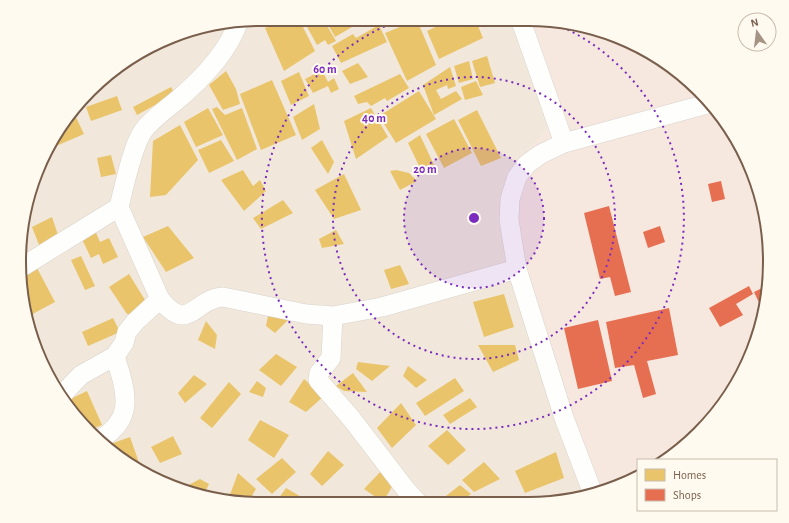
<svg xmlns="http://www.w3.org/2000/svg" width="789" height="523" viewBox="0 0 789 523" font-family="'Alegreya Sans',sans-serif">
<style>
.residential{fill:#f1e8db}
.commercial{fill:#f6e8df}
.homes{fill:#e9c46a}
.shops{fill:#e76f51}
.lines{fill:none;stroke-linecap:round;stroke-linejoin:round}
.street-casing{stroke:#d8d2cb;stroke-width:20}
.street{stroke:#fefefc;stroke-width:19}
.ring{fill:none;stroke:#7b2cbf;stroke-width:2;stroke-dasharray:2 4}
.rim{fill:none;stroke:#795e4b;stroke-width:2}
.centre{fill:#7b2cbf;stroke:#fffaf0;stroke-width:2}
.ring-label{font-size:12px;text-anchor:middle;font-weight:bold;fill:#7b2cbf;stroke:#fffaf0;stroke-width:4;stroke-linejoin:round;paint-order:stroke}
</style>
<rect width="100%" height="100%" fill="#f8f5ee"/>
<path class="residential" d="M262,19L517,21L555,119L597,489L543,503L230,502L154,479L101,444L52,383L27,324L20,245L37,169L69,114L127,60L184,32Z"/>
<path class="commercial" d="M517,21H559L635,44L688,79L745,154L769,246L757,340L710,422L659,460H638V476L635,479L597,489L513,227L523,155L555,119Z"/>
<path class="homes" d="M291,19H299L315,51L284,71L265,28Z
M320,19H323L336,41L328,45L325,40L317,45L306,25Z
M325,19L347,20L352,27L335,37Z
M348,20H372L353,26Z
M417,20L436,65L407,81L385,33Z
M443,20L476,21L483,38L439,59L427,31L444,23Z
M379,25L387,42L341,63L332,46L353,34L356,38Z
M487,56L495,83L480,87L472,61Z
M469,61L473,79L459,83L454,66Z
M358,63L368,77L350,84L342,71Z
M450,67L456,86L448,89L447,85L436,90L441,99L456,91L462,99L434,115L423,85Z
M322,70L328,82L334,78L339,89L331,93L328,86L313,93L305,79Z
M226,71L236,89L240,104L223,110L209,85Z
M299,72L309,96L291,105L281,81Z
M400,74L409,88L387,101L385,98L371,106L367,102L358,104L354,96Z
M272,80L296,135L261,150L240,94Z
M476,81L483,95L465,100L461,87Z
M171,87L175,94L137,115L133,107Z
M419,91L436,119L396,143L379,116Z
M117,96L122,110L91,121L86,107Z
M314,104L320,129L302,140L293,117Z
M217,107L225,115L242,108L257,149L237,160L212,109Z
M208,108L223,135L196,147L184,122Z
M371,108L388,137L356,159L344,121Z
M477,110L501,158L481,166L458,120Z
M75,115L84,134L56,146L53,142L66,119Z
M454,119L472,153L444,168L426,134Z
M180,125L198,160L166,195L150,197L153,141Z
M420,135L435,167L423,174L408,143Z
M221,140L234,161L209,173L198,150Z
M322,140L334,162L328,174L311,148Z
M111,155L116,174L101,177L97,158Z
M243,170L253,186L260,180L266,191L244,211L221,180Z
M396,170L409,173L417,181L400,190L390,171Z
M344,174L361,210L334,219L315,190Z
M283,200L293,213L261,229L253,218Z
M52,217L59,238L41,250L32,227Z
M168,226L194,258L166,272L143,237Z
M94,228L100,242L109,238L118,257L103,264L99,254L91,258L80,235Z
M336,230L344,244L322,248L319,239Z
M81,256L95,286L85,290L71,260Z
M400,265L409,284L391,289L384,270Z
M37,268L55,302L27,317L22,276Z
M129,274L145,300L135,314H127L109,287Z
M504,294L514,327L484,337L473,302Z
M268,316L288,320L275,333L266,326Z
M113,318L120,332L88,346L82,332Z
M206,321L217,335L215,349L198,340Z
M478,345H515L519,360L493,372Z
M276,354L297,367L281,386L259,370Z
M358,362L390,366L372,381L356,369Z
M408,366L427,380L416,388L403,376Z
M353,373L367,392L344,391L336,386Z
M194,375L207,384L185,403L178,393Z
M455,378L464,391L425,416L416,403Z
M304,379L324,396L306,412L289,402Z
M257,381L266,388L263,397L249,392Z
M229,382L241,394L212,428L200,418Z
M87,391L102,425L90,430L66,401Z
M470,398L477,407L450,424L443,415Z
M401,403L416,425L392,448L377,428Z
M260,420L289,435L274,458L248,440Z
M447,430L466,450L448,465L428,446Z
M173,436L182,454L160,463L151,447Z
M130,437L142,471L105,446Z
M328,451L344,465L322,486L310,474Z
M556,452L564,478L525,493L515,471Z
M282,458L296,472L272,494L256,479Z
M484,462L500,479L474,492L462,480Z
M382,470L393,485L383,502L364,489Z
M238,473L256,489L248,502H231L228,500Z
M200,479L209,484L204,494L183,488Z
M460,485L471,494L459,503H437Z
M286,488L310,502H276Z"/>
<path class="shops" d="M721,181L725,199L712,202L708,184Z
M609,206L631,292L615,296L610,277L600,279L584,213Z
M660,226L665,242L648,248L643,232Z
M749,286L753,294L736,304L743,315L720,327L709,308Z
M764,287V290L761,307L754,292Z
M669,308L678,355L647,361L656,394L643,398L634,365L615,368L606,322Z
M598,320L612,381L578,389L564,328Z"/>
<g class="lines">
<g class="street-casing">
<path id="street" d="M521,21L564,143
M238,23C227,54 201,80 176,101C165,110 152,119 143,131C132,147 124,187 119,207L160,299C189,335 193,299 223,297L306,314L333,316L382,307L517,269
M22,267L119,207
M333,316L331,358L319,373L318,380L351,418L407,491L418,503
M62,395L81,375L115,356
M99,440C136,419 126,391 115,356L124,343L127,332L135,322L160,299
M592,491L564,418L517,269L509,220L510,199L517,177L527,164L541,154L564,143L707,104"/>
</g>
<use href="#street" class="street"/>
</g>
<circle cx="474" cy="218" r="70" fill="#7b2cbf" fill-opacity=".12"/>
<g class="ring">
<circle cx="474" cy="218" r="70"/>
<circle cx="474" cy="218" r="141"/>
<path d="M551 22A211 211 0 1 1 400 20"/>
</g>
<path d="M0 0H789V523H0ZM261 26H528A235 235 0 0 1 763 261V262A235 235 0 0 1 528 497H261A235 235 0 0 1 26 262V261A235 235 0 0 1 261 26Z" fill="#fffaf0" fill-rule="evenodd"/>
<path class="rim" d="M261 26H528A235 235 0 0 1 763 261V262A235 235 0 0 1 528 497H261A235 235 0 0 1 26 262V261A235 235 0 0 1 261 26Z"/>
<circle cx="474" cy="218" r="6" class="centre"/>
<g class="ring-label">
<text x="325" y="73">60 m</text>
<text x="374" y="122">40 m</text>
<text x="425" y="173">20 m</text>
</g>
<rect x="637" y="459" width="140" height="52" fill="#fffaf0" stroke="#c9bcae"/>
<rect x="645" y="469" width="20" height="12" fill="#e9c46a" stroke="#c9bcae"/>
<text x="673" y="479" font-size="12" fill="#795e4b">Homes</text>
<rect x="645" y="489" width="20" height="12" fill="#e76f51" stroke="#c9bcae"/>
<text x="673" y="499" font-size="12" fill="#795e4b">Shops</text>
<g transform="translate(757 32) rotate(346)"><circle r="19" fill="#fffaf0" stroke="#c9bcae"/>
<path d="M0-3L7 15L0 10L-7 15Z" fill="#a59384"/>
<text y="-6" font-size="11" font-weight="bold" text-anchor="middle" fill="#795e4b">N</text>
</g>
</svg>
